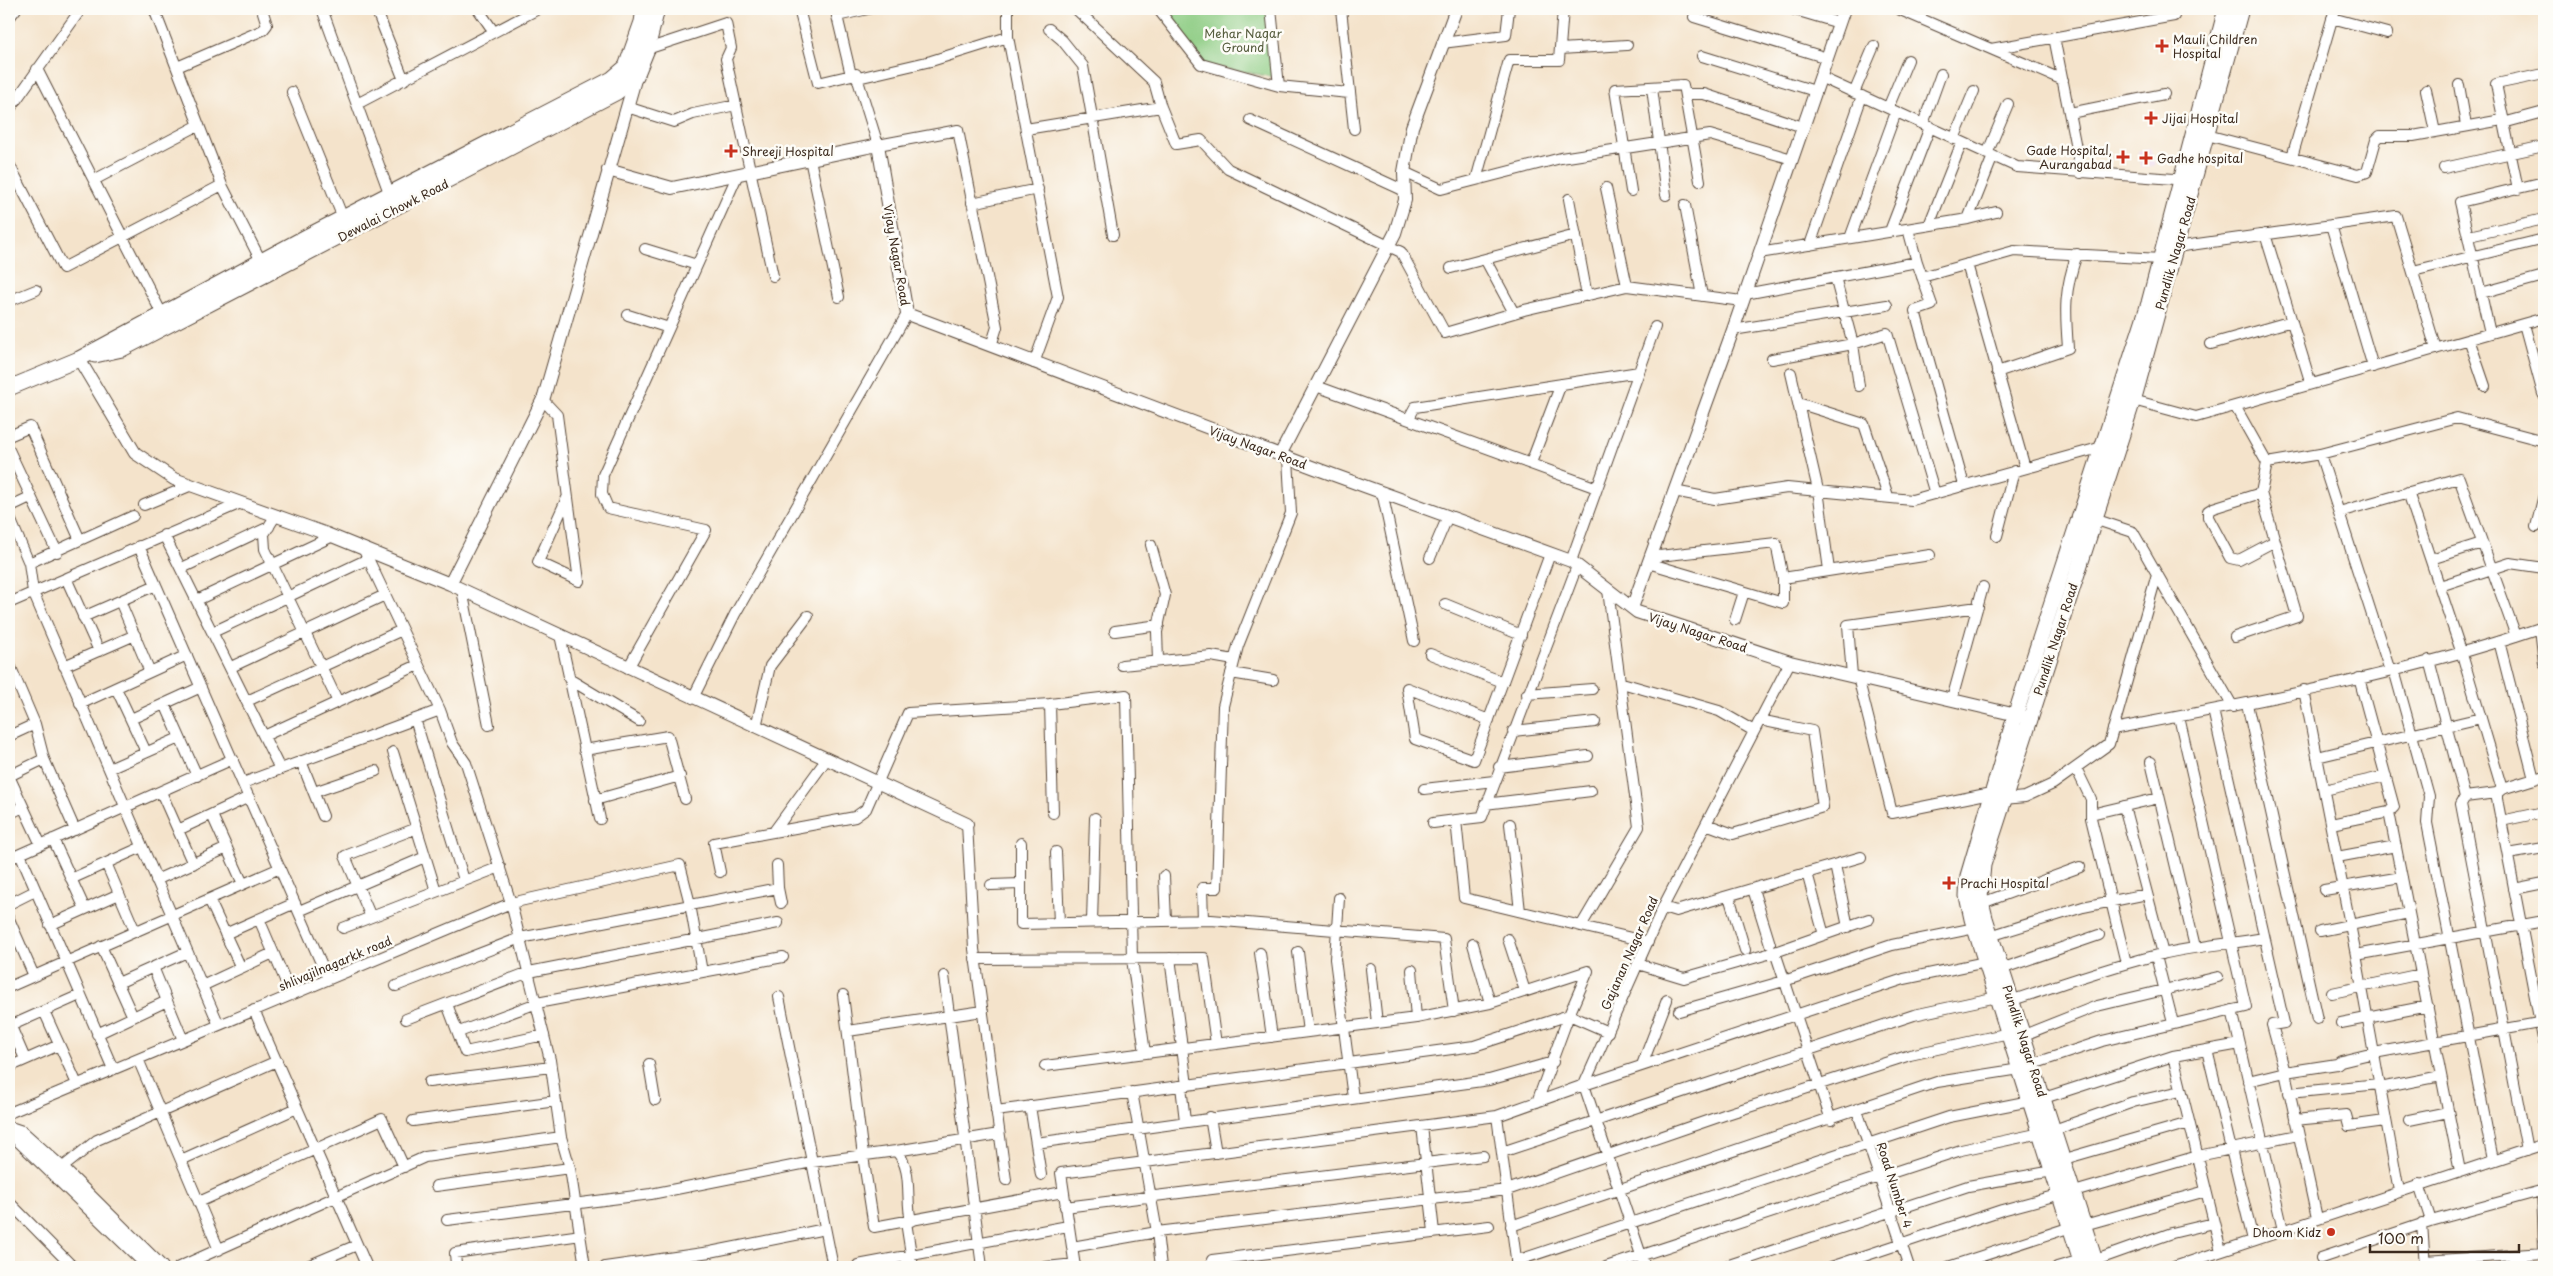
<svg xmlns="http://www.w3.org/2000/svg" width="2553" height="1276" viewBox="0 0 2553 1276" font-family="'Playpen Sans',sans-serif">
<style>
.built{fill:#ead1ed}
.green{fill:#8dcc83;stroke:#647b50}
.lines{fill:none;stroke-linecap:round;stroke-linejoin:round}
.minor-casing{stroke:#574638;stroke-width:12}
.tertiary-casing{stroke:#574638;stroke-width:14}
.secondary-casing{stroke:#574638;stroke-width:17}
.minor{stroke:#fff;stroke-width:10}
.tertiary{stroke:#fff;stroke-width:12}
.secondary{stroke:#fff;stroke-width:15}
.poi-dot{fill:#c8321e;stroke:#fdfcf7;stroke-width:2}
.labels{text-anchor:middle;dominant-baseline:central;stroke-width:5;stroke-linejoin:round;paint-order:stroke}
.park-label{font-size:12px;fill:#545b3c;stroke:#fdfcf7}
.poi-label{font-size:12px;fill:#3b2a1e;stroke:#fdfcf7;text-anchor:start}
.street-label{font-size:12px;fill:#3b2a1e;stroke:#fdfcf7}
</style>
<rect width="100%" height="100%" fill="#fdfcf7"/>
<filter id="ink" filterUnits="userSpaceOnUse"><feTurbulence type="fractalNoise" baseFrequency=".02" numOctaves="2"/><feDisplacementMap in="SourceGraphic" scale="10" xChannelSelector="R" yChannelSelector="G"/><feConvolveMatrix kernelMatrix="1 2 1 2 8 2 1 2 1" color-interpolation-filters="sRGB"/></filter>
<filter id="wash" filterUnits="userSpaceOnUse"><feTurbulence type="fractalNoise" baseFrequency=".0096" numOctaves="4" result="noise"/><feDisplacementMap in="SourceGraphic" scale="20" xChannelSelector="R" yChannelSelector="G"/><feGaussianBlur stdDeviation="1.12" result="paint"/><feColorMatrix in="noise" values="0 0 0 0 0 0 0 0 0 0 0 0 0 0 0 0 0 1.4 0 .05"/><feComposite in="paint" operator="in"/></filter>
<g filter="url(#wash)">
<rect width="100%" height="100%" fill="#f4e3cb"/>
<path class="built" d="M2150,149L2155,165L2142,168L2138,152Z"/>
<path class="green" d="M1158,9H1271L1278,78L1201,64Z"/>
</g>
<g filter="url(#ink)">
<g class="lines">
<g class="minor-casing">
<path id="minor" d="M154,9L222,185L261,261
M322,9L391,198
M376,9L404,80
M478,9L494,32
M799,9L818,83L856,74L878,145L958,130L997,327L991,346
M836,9L837,16L868,9
M1008,9V37L1058,297L1034,363
M1076,9L1154,82L1161,107
M1158,9L1201,64L1279,86L1349,93
M1271,9L1279,86
M1341,9L1354,129
M1792,9L1839,23
M1898,9L2063,80
M837,16L851,75
M1694,17L1827,58
M9,18L16,9
M2332,18L2387,33
M1049,29L1062,40L1083,66L1113,235
M2054,37L2081,173
M1442,43L1506,35L1509,9
M647,49L726,23L731,48L726,59L773,276
M1560,49L1627,45
M1991,49L2174,16
M1702,56L1815,91
M177,67L263,30L267,25L262,9
M37,69L164,318
M1820,77L2017,167L2187,180
M858,78L931,61L1008,37
M2459,85L2466,125
M1652,88L1666,195
M2426,90L2435,132
M292,92L343,218
M1854,93L1874,46
M1685,94H1704L1803,127
M357,104L538,9
M627,107L674,122L693,114L736,105
M1888,108L1908,60
M9,110L81,9
M2070,113L2164,94
M1250,120L1405,191
M2503,123L2544,112
M1923,124L1941,74
M1026,129L1161,107L1176,144L1201,140L1228,169L1401,252L1445,333L1524,310L1627,286L1742,301
M2207,135L2358,175L2367,172L2376,140L2380,136H2413L2502,120
M1954,139L1974,91
M1987,154L2008,104
M2292,157L2335,9
M810,159L839,297
M9,164L63,268L222,185
M2444,168L2544,146
M1404,172L1441,189L1561,158L1710,135L1792,159
M94,180L199,125
M1476,180L1509,60H1559L1563,9
M1606,188L1627,286
M2518,189L2496,84L2544,74
M1631,191L1615,89L1683,85L1700,181
M1569,199L1587,296
M972,203L1038,189
M1685,205L1702,296
M1968,219L1993,156
M1929,225L1962,142
M2331,225L2373,367
M1908,229L1917,262
M1890,231L1930,127
M2265,234L2311,384
M2469,236L2544,219
M1850,238L1896,112
M2171,244L2176,247L2396,216L2436,349
M1810,245L1862,96
M645,249L697,265
M1759,253L1968,219L1996,212
M1485,259L1514,313
M1967,264L2025,468
M1451,268L1576,235
M2413,271L2544,239
M1835,277L1853,344L1859,386
M1922,277L2014,251L2161,259
M2481,293L2544,276
M1745,294L1917,262L1932,305L1915,311L1964,485
M9,301L36,290
M628,315L669,328
M2524,324L2543,394
M1733,330L1887,305
M2490,333L2460,202L2544,182
M2469,339L2485,386
M2211,344L2292,321
M1772,359L1853,344L1887,333L1935,494
M1997,372L2068,348C2065,310 2064,291 2077,254
M1791,373L1818,490L1829,570
M1316,386L1597,488
M542,399L557,415L579,581
M2133,400L2196,417L2544,318
M1798,403L1864,424L1888,496
M1409,418L1415,407L1639,372
M9,436L30,427L80,540
M9,450L57,552
M2320,454L2390,671
M1531,463L1561,384
M2267,463L2320,454L2457,418L2544,441
M1674,491L1715,499L1787,488L1912,500L2106,446
M1382,492L1414,641
M2408,492L2461,651L2502,789L2497,793V799L2544,1044
M2261,493L2213,508L2208,511V517L2230,558L2239,560L2275,541
M567,498L538,562L579,581
M144,505L192,485
M9,507L30,497
M2339,512L2459,478L2516,636
M276,515L264,534L265,549L338,702
M9,516L29,563L33,592L219,1025
M2094,519L2133,532L2233,707
M2536,527L2544,495
M164,535L280,769
M1997,536L2014,471
M1151,545L1165,595L1157,632L1158,661
M139,546L328,979
M363,548L440,710L452,743L466,763L511,903L550,1060L561,1137L570,1168L585,1267
M1430,558L1448,516
M2431,559L2482,543
M1571,561L1655,327
M29,563L133,516
M1648,563L1783,603V578L1776,543L1650,557
M1577,566L1482,817L1456,820L1464,898L1648,942
M182,568L269,527
M66,578L99,651
M1783,578L1930,555
M2440,586L2510,563L2544,568
M462,590L489,725
M197,600L333,536
M120,601L150,672
M9,603L241,503
M1445,604L1521,635
M83,617L156,585
M1735,620L1744,592
M1115,631L1159,625
M213,632L368,559
M560,635L600,819
M2235,637L2297,616L2261,493L2267,463L2235,406
M2499,641L2534,779
M1430,654L1503,682
M2429,660L2465,797
M9,663L35,724L44,759L75,830
M1122,665L1211,656L1234,660
M64,666L135,635
M231,667L385,595
M628,668L706,530L608,508L602,494L603,475L738,174
M2394,670L2429,796L2427,823L2493,1160
M1231,673L1273,680
M1852,676L1848,625L1978,607
M1858,677L1892,813L1991,793L2004,799L2025,797L2053,784L2109,744L2157,574
M2359,678L2394,807L2389,812L2460,1171
M569,679L639,721
M1622,683L1719,711L1754,731
M116,688L146,752
M2304,690L2356,955L2399,1191
M1527,694L1592,689
M693,698L735,614L907,314
M1952,699L1983,587
M247,701L402,630
M80,704L187,655
M165,704L197,776
M1050,704L1126,695L1132,959L1145,1053
M2247,704L2317,1019
M2213,710L2284,1023L2272,1025L2285,1072L2317,1218
M131,719L201,687
M415,719L464,880
M1489,720L1407,688L1415,739L1474,760L1550,554
M756,727L770,666L808,616
M2113,729C2256,702 2402,675 2540,628L2544,663
M1513,731L1595,722
M9,736L35,724
M264,736L418,665
M584,750L668,736L685,799
M393,752L436,891
M2317,757L2481,718
M301,761L323,816
M2151,762L2195,947
M1499,767L1588,756
M2076,768L2091,799V818L2126,963
M109,769L179,738
M9,776L41,845
M9,776L44,759
M243,783L440,710
M1424,789L1494,781
M2502,789L2544,776
M2324,790L2386,776
M161,792L193,864
M314,792L376,771
M2497,793L2465,797L2461,804L2527,1150
M595,800L680,776
M1485,804L1591,791
M2124,806L2163,954
M9,814L23,807
M2091,814L2159,798
M212,815L243,884
M2501,821L2544,812
M1433,823L1456,820
M967,824L974,949L1006,1180
M1510,824L1520,911
M1706,824L1733,834L1823,807L1812,731L1760,720
M2331,824L2389,812
M178,830L249,797
M775,830L826,760
M53,839L85,909
M1021,843V924L1211,920L1444,939L1454,1011
M1056,852L1059,923
M20,854L113,1069
M2508,854L2544,848
M2337,857L2396,846
M9,859L233,759
M106,863L135,931
M777,865L778,888
M1835,865L1848,927
M720,872L714,843L855,817L866,809L908,713L1050,704L1053,813
M1807,873L1824,935
M1164,876L1166,921
M71,879L142,847
M156,880L227,848
M991,885L1021,884
M1753,889L1770,944
M2514,889L2544,883
M2324,890L2402,877
M1729,896L1745,950
M1339,898L1335,959L1353,1098
M209,899L241,968
M1982,903L2080,867
M9,904L35,891
M1663,907L1676,911L1861,857
M299,911L425,857
M371,917L345,856L417,828
M9,919L34,976
M259,919L291,994
M1203,920L1202,888H1217L1223,706L1238,646L1291,513L1288,458
M1092,922L1095,818
M50,925L119,894
M1581,926L1639,827L1608,590
M343,928L500,867
M2320,931L2409,913
M225,934L295,903
M1990,936L2083,907L2147,894
M1508,939L1525,991
M1473,944L1490,1003
M101,946L133,1017
M1298,952L1308,1032
M1775,952L1831,1120
M1260,953L1272,1037
M2356,955L2544,921
M2156,956L2173,1023
M1170,958L1187,1085
M975,959L1204,958L1216,1044
M1638,964L1684,978L1775,952L1869,919
M153,967L183,1040
M1371,969L1377,1023
M2001,969L2099,935
M1412,970L1416,1018
M944,976L982,1267
M118,983L187,952
M202,986L273,953
M396,986L520,938L778,888L781,903
M9,987L280,868
M2332,993L2421,974
M843,995L863,1156L874,1227L1063,1192
M779,997L833,1267
M2013,1000C2062,984 2111,966 2162,954C2196,946 2230,944 2264,938
M447,1004L465,1052L544,1035
M254,1010L367,1267
M2232,1010L2283,1230
M44,1011L77,1084
M1679,1011L1784,981L1892,945L1975,928
M406,1019L529,972L778,923
M9,1022L25,1059
M2341,1023L2428,1006
M10,1026L80,995
M848,1031L983,1011
M459,1032L537,1003L783,957
M97,1034L167,1001
M2019,1037L2097,1006L2218,977
M2207,1050L2253,1240
M2173,1056L2221,1251
M138,1059L219,1250
M649,1064L655,1100
M2033,1064L2102,1041L2246,1007L2179,717
M1642,1065L1667,1000
M1045,1066L1416,1018L1490,1003L1588,971
M9,1067L59,1045
M2248,1081L2285,1072L2337,1064L2341,1061L2374,1053L2544,1022
M429,1082L551,1067
M1181,1086L1185,1121
M2380,1088L2441,1076
M1132,1092L1157,1232L1161,1267
M2289,1093L2379,1084
M2044,1098L2173,1056L2240,1044
M1537,1102L1569,1015L1588,971
M1030,1106L1041,1175
M1857,1110L1909,1267
M996,1111L1474,1046L1569,1015L1608,1032
M9,1113L511,903L680,865L690,904L702,972
M1497,1116L1517,1266
M1210,1117L1216,1153
M2295,1120L2346,1115L2349,1126L2385,1121
M2409,1120L2448,1112
M413,1121L556,1101
M1422,1126L1434,1232
M2054,1130L2133,1102L2181,1091
M1036,1143L1489,1080L1553,1062
M896,1151C914,1169 905,1199 911,1221
M1502,1152L1914,1015L1997,997
M2064,1159L2189,1123
M181,1160L297,1108
M62,1168L97,1140L277,1061
M2419,1184L2431,1221
M436,1186L570,1168
M2542,1190L2544,1248
M2074,1192L2198,1156L2298,1135
M9,1202L73,1267
M199,1202L382,1119L404,1167
M1065,1207L1483,1156
M447,1220L651,1194L812,1162L896,1151L999,1134
M906,1222L913,1267
M2422,1223L2425,1267
M2084,1225L2206,1191
M1511,1226L1937,1082L2020,1069
M1072,1247L1157,1232L1507,1190L1727,1114L1910,1055L2009,1033
M2509,1256L2510,1267
M2321,1258L2431,1221L2544,1190
M1212,1260L1489,1226
M2096,1260L2172,1233L2214,1223
M1516,1261L1949,1117L2030,1101
M2425,1261L2544,1253
M858,1265L1068,1226
M179,1267L425,1157L561,1137
M305,1267L357,1245
M453,1267L456,1265L455,1253L581,1235
M605,1267L710,1252L825,1229
M815,1267L832,1265
M1046,1267L1075,1264
M1075,1267L1061,1173L1497,1116L1584,1085L1904,979L1986,962
M1606,1267L1961,1150L2041,1133
M1645,1267L1584,1085L1663,907L1790,662
M1723,1267L1968,1186L2053,1171
M1831,1267L2002,1210L2061,1194
M1948,1267L2071,1227
M2057,1267L2081,1260
M2174,1267L2544,1144"/>
</g>
<g class="tertiary-casing">
<path id="tertiary" d="M608,170L672,188L878,145L907,314L1320,470L1571,561L1637,612L1790,662L2025,717
M79,359L135,453L174,479L327,534L450,584L967,824
M1280,455L1395,233L1405,200L1404,172L1412,127L1456,9
M450,584L544,397L636,76L634,75
M1632,608L1733,330L1844,9
M9,1127L17,1139L149,1267
M10,1128L22,1132L62,1168L162,1267"/>
</g>
<g class="secondary-casing">
<path id="secondary" d="M95,355L122,349L617,92L636,76L647,49L657,9
M9,388L79,359L306,237L612,79L626,67L642,22L644,9
M2083,1267L1972,919L1967,896L1968,876L2016,713L2149,303L2226,9
M2097,1267L1985,918L1980,897L1983,865L2135,394L2241,9"/>
</g>
<use href="#minor" class="minor"/>
<use href="#tertiary" class="tertiary"/>
<use href="#secondary" class="secondary"/>
</g>
</g>
<g class="poi-dot">
<path d="M2159.5 38.5h5v5h5v5h-5v5h-5v-5h-5v-5h5z"/>
<path d="M2148.5 110.5h5v5h5v5h-5v5h-5v-5h-5v-5h5z"/>
<path d="M728.5 143.5h5v5h5v5h-5v5h-5v-5h-5v-5h5z"/>
<path d="M2120.5 149.5h5v5h5v5h-5v5h-5v-5h-5v-5h5z"/>
<path d="M2143.5 150.5h5v5h5v5h-5v5h-5v-5h-5v-5h5z"/>
<path d="M1946.5 875.5h5v5h5v5h-5v5h-5v-5h-5v-5h5z"/>
<circle cx="2331" cy="1232" r="5"/>
</g>
<g class="labels">
<g class="park-label">
<text x="1243" y="33">Mehar Nagar<tspan x="1243" dy="14">Ground</tspan></text>
</g>
<g class="poi-label">
<text x="2173" y="39">Mauli Children<tspan x="2173" dy="14">Hospital</tspan></text>
<text x="2162" y="118">Jijai Hospital</text>
<text x="2112" y="150" text-anchor="end">Gade Hospital,<tspan x="2112" dy="14">Aurangabad</tspan></text>
<text x="742" y="151">Shreeji Hospital</text>
<text x="2157" y="158">Gadhe hospital</text>
<text x="1960" y="883">Prachi Hospital</text>
<text x="2321" y="1232" text-anchor="end">Dhoom Kidz</text>
</g>
<g class="street-label">
<text transform="translate(393 210) rotate(-27)">Dewalai Chowk Road</text>
<text transform="translate(2175 253) rotate(-74)">Pundlik Nagar Road</text>
<text transform="translate(897 255) rotate(80)">Vijay Nagar Road</text>
<text transform="translate(1258 447) rotate(20)">Vijay Nagar Road</text>
<text transform="translate(1698 632) rotate(18)">Vijay Nagar Road</text>
<text transform="translate(2055 639) rotate(-72)">Pundlik Nagar Road</text>
<text transform="translate(1629 953) rotate(-66)">Gajanan Nagar Road</text>
<text transform="translate(335 963) rotate(-23)">shlivajilnagarkk road</text>
<text transform="translate(2025 1041) rotate(72)">Pundlik Nagar Road</text>
<text transform="translate(1895 1185) rotate(72)">Road Number 4</text>
</g>
</g>
<rect width="2553" height="1276" fill="none" stroke="#fdfcf7" stroke-width="30"/>
<path d="M2370 1244v8h149v-8" fill="none" stroke="#3b2a1e" stroke-width="2.5"/>
<text x="2378" y="1244" font-size="15" fill="#3b2a1e" stroke="#fdfcf7" stroke-width="4" paint-order="stroke">100 m</text>
</svg>
